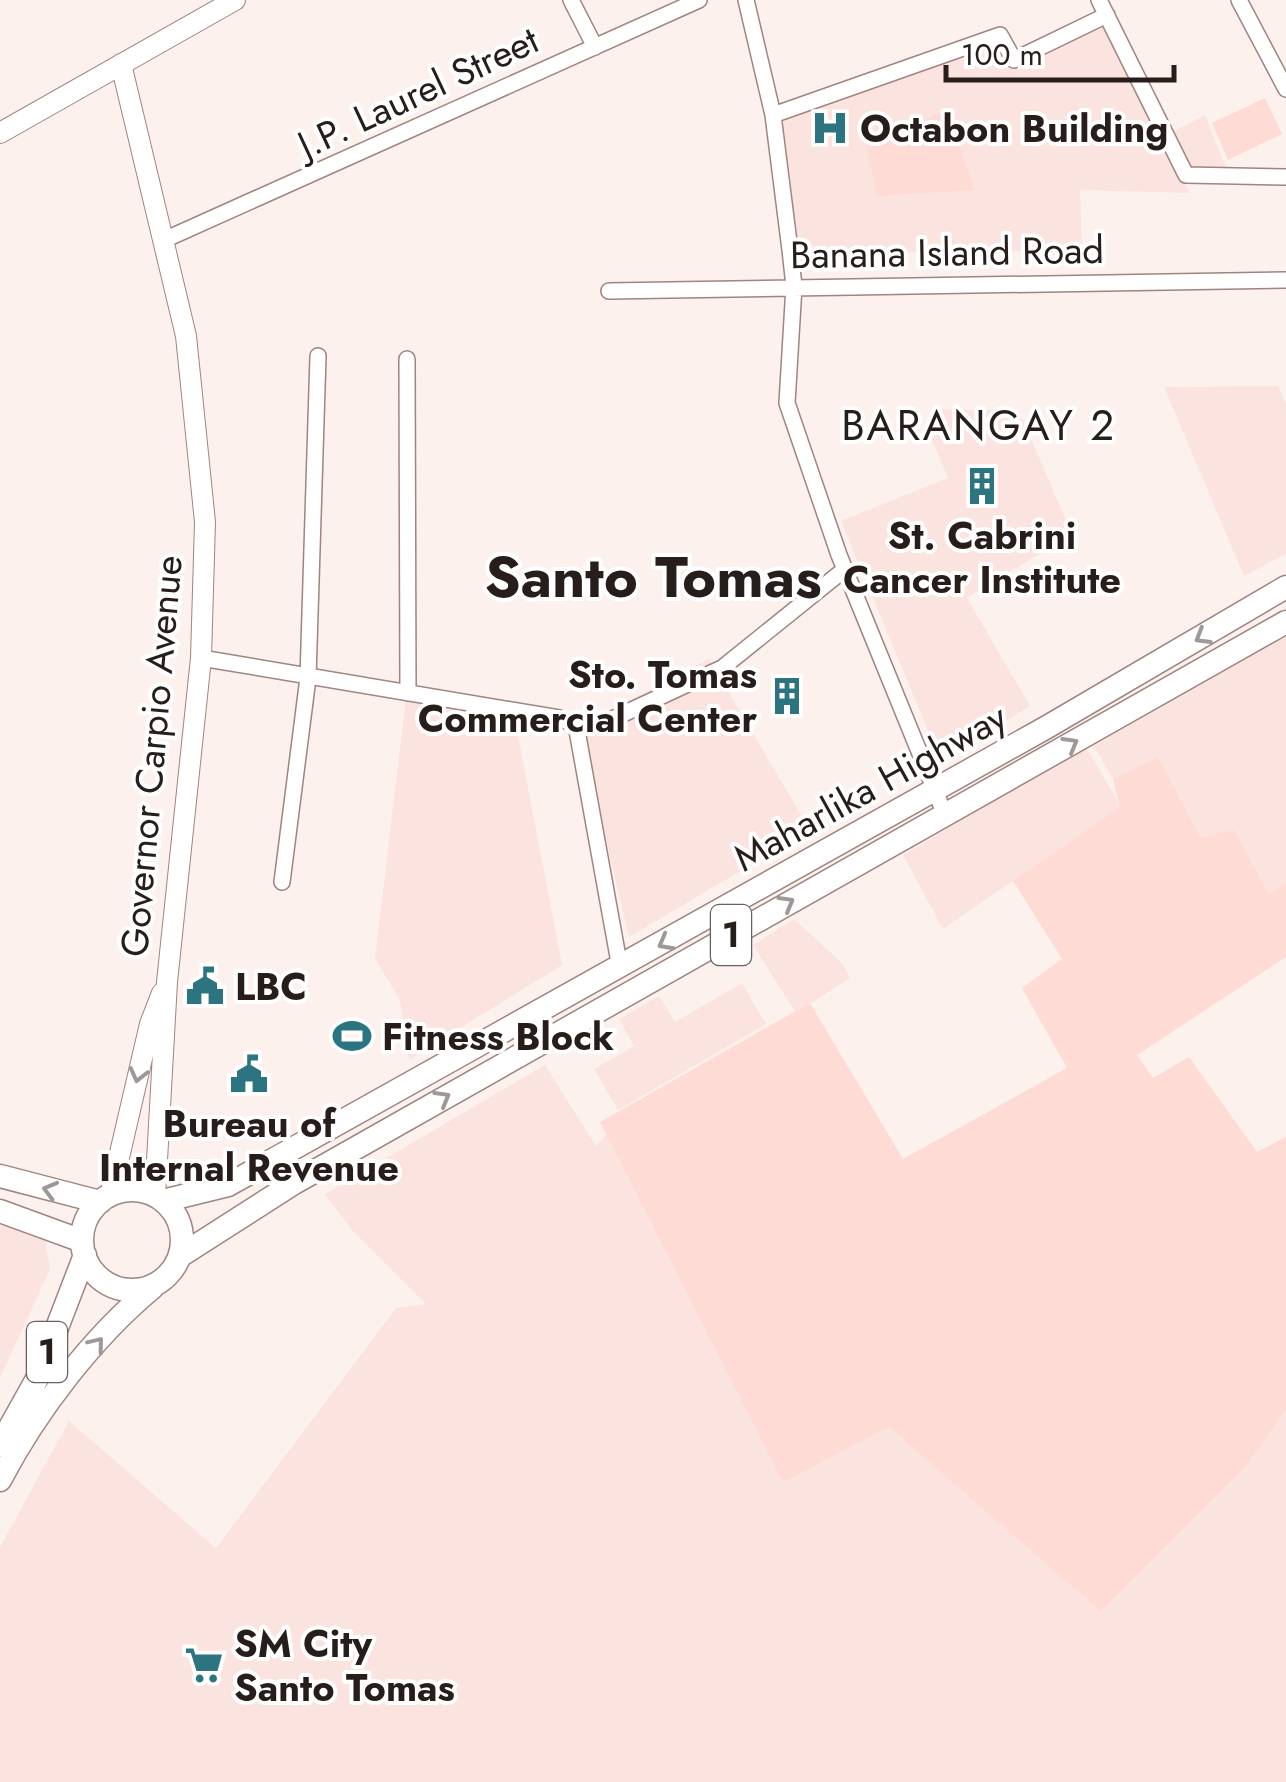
<svg xmlns="http://www.w3.org/2000/svg" width="1286" height="1782" viewBox="0 0 1286 1782" font-family="Jost,sans-serif">
<style>
.built{fill:#fbe4df}
.green{fill:#fedcd5}
.lines{fill:none;stroke-linecap:round;stroke-linejoin:round}
.minor-casing{stroke:#9f847f;stroke-width:18}
.major-casing{stroke:#9f847f;stroke-width:22}
.highway-casing{stroke:#9f847f;stroke-width:25}
.minor{stroke:#fff;stroke-width:15}
.major{stroke:#fff;stroke-width:20}
.highway{stroke:#fff;stroke-width:22}
.oneway{stroke:#9e9998}
.labels{text-anchor:middle;dominant-baseline:central;stroke-width:8;stroke-linejoin:round;paint-order:stroke}
.shield{fill:#fff;stroke:#68615f;stroke-width:2.5}
.shield-label{font-size:35px;font-weight:bold;fill:#271d1a}
.street-label{font-size:38px;fill:#271d1a;stroke:#fff}
.poi-label{font-size:38px;font-weight:bold;fill:#271d1a;stroke:#fff;text-anchor:start}
.quarter-label{font-size:42px;letter-spacing:2.5px;fill:#271d1a;stroke:#fff}
.town-label{font-size:58px;font-weight:bold;fill:#271d1a;stroke:#fff}
</style>
<rect width="100%" height="100%" fill="#fdf1ee"/>
<path class="built" d="M1105,20L1190,193L1080,190L1082,250L799,254L781,122L999,37L1013,62Z
M1205,115L1227,170L1190,171L1172,132Z
M1278,386L1286,404V554L1244,576L1164,387Z
M934,409L1019,411L1072,534L967,598L1030,706L941,762L841,521L948,478L927,428Z
M1286,636V883L1269,894L1201,839L1158,757L1113,779L1094,746Z
M709,659L810,830L629,937L579,727Z
M406,698L514,715L562,965L409,1060L400,1001L375,958Z
M1086,747L1121,807L943,929L903,855Z
M794,919L843,964L850,978L796,1013L753,945Z
M742,983L766,1024L618,1110L594,1069L634,1046L619,1019L659,996L675,1022Z
M545,1065L596,1146L606,1135L889,1426L1101,1612L1246,1467L1286,1409V1782H0V1547L69,1421L216,1548L396,1308L426,1304L351,1229L325,1194Z
M0,1224L45,1239L50,1269L0,1378Z"/>
<path class="green" d="M1265,98L1282,134L1228,160L1212,123Z
M947,111L975,190L877,196L865,141Z
M1158,757L1201,838L1234,830L1269,894L1286,883V957L1137,1055L1153,1078L1189,1057L1257,1152L1286,1137V1409L1246,1467L1101,1612L889,1427L783,1482L600,1122L810,1003L903,1159L1067,1068L1022,988L1062,959L1013,881L1120,807L1113,779Z"/>
<g class="lines">
<g class="minor-casing">
<path id="minor" d="M571,0L595,47
M746,0L773,115L790,250L794,286L787,403L839,555L945,815
M1099,0L1186,175L1286,177
M1239,0L1286,89
M773,115L1000,35L1014,60L1107,15
M164,240L699,0
M609,291L1286,280
M407,359L408,693
M201,658L559,718L576,725L620,968
M576,725L606,722L722,668L845,569
M282,882L308,678L318,356"/>
</g>
<g class="major-casing">
<path id="major" d="M121,64L186,336L205,522L201,658L167,982L155,1196
M0,133L235,0
M110,1196L150,1024L162,993"/>
</g>
<g class="highway-casing">
<path id="highway" d="M0,1176L100,1202
M82 1240a50 50 0 1 1 100 0a50 50 0 1 1-100 0Z
M163,1201L228,1185L1047,727L1286,587
M0,1211L82,1241
M180,1256L294,1183L1286,622
M0,1445L38,1377L85,1255
M0,1480C36,1411 92,1338 152,1288"/>
</g>
<use href="#minor" class="minor"/>
<use href="#major" class="major"/>
<use href="#highway" class="highway"/>
</g>
<defs><path id="oneway-chevron" d="M-2-3.5L2.5 0L-2 3.5" fill="none" stroke-width="1.6" stroke-linecap="round" stroke-linejoin="round" transform="scale(2.5)"/></defs>
<g class="oneway">
<use href="#oneway-chevron" transform="translate(1202 637) rotate(149)"/>
<use href="#oneway-chevron" transform="translate(1071 744) rotate(-30)"/>
<use href="#oneway-chevron" transform="translate(787 903) rotate(-30)"/>
<use href="#oneway-chevron" transform="translate(665 943) rotate(151)"/>
<use href="#oneway-chevron" transform="translate(138 1075) rotate(104)"/>
<use href="#oneway-chevron" transform="translate(443 1098) rotate(-30)"/>
<use href="#oneway-chevron" transform="translate(50 1190) rotate(-165)"/>
<use href="#oneway-chevron" transform="translate(97 1344) rotate(-51)"/>
</g>
<defs>
<g id="hospital-bare" transform="scale(3)"><path d="M-5-5h3v3.5h4V-5h3V5h-3V1.5h-4V5h-3Z" fill="#2d7481" stroke="#fff" stroke-width="2.5" paint-order="stroke"/></g>
<g id="building-bare" transform="scale(3)"><path d="M-4-6H4V6H1V3H-1V6H-4ZM-2.5-4.3h1.7v1.8h-1.7ZM.8-4.3h1.7v1.8H.8ZM-2.5-1h1.7V.8h-1.7ZM.8-1h1.7V.8H.8Z" fill="#2d7481" stroke="#fff" stroke-width="2.5" paint-order="stroke"/></g>
<g id="civic-bare" transform="scale(3)"><path d="M-.6-6.5H3V-4.5H.6V-3L4-1V1h2V6H-6V1h2V-1L-.6-3ZM-1.2 2.5V6h2.4V2.5Z" fill="#2d7481" stroke="#fff" stroke-width="2.5" paint-order="stroke"/></g>
<g id="stadium-bare" transform="scale(3)"><path d="M0-5a6.5 5 0 1 0 0 10a6.5 5 0 1 0 0-10ZM-3.5-1.8h7v3.6h-7Z" fill="#2d7481" stroke="#fff" stroke-width="2.5" paint-order="stroke"/></g>
<g id="supermarket-bare" transform="scale(3)"><path d="M-6-5.5h2.5l.6 2H6L4.5 2H-2.5L-4.4-4H-6ZM-1.5 3.2a1.3 1.3 0 1 0 .1 0ZM3 3.2a1.3 1.3 0 1 0 .1 0Z" fill="#2d7481" stroke="#fff" stroke-width="2.5" paint-order="stroke"/></g>
</defs>
<g fill-rule="evenodd">
<use href="#hospital-bare" x="830" y="128"/>
<use href="#building-bare" x="982" y="486"/>
<use href="#building-bare" x="787" y="696"/>
<use href="#civic-bare" x="205" y="986"/>
<use href="#stadium-bare" x="352" y="1036"/>
<use href="#civic-bare" x="249" y="1074"/>
<use href="#supermarket-bare" x="204" y="1665"/>
</g>
<g class="labels">
<g class="shield">
<rect x="711" y="905" width="40" height="60" rx="8"/>
<rect x="27" y="1322" width="40" height="60" rx="8"/>
</g>
<g class="shield-label">
<text x="731" y="935">1</text>
<text x="47" y="1352">1</text>
</g>
<g class="street-label">
<text transform="translate(418 92) rotate(-25)">J.P. Laurel Street</text>
<text transform="translate(947 252) rotate(-1)">Banana Island Road</text>
<text transform="translate(151 756) rotate(-85)">Governor Carpio Avenue</text>
<text transform="translate(870 787) rotate(-29)">Maharlika Highway</text>
</g>
<g class="poi-label">
<text x="860" y="128">Octabon Building</text>
<text x="982" y="535" text-anchor="middle">St. Cabrini<tspan x="982" dy="44">Cancer Institute</tspan></text>
<text x="757" y="674" text-anchor="end">Sto. Tomas<tspan x="757" dy="44">Commercial Center</tspan></text>
<text x="235" y="986">LBC</text>
<text x="382" y="1036">Fitness Block</text>
<text x="249" y="1123" text-anchor="middle">Bureau of<tspan x="249" dy="44">Internal Revenue</tspan></text>
<text x="234" y="1643">SM City<tspan x="234" dy="44">Santo Tomas</tspan></text>
</g>
<g class="quarter-label">
<text x="979" y="425">BARANGAY 2</text>
</g>
<g class="town-label">
<text x="653" y="577">Santo Tomas</text>
</g>
</g>
<path d="M946 65v15h228v-15" fill="none" stroke="#271d1a" stroke-width="5"/>
<text x="961" y="65" font-size="30" fill="#271d1a" stroke="#ffffff" stroke-width="8" paint-order="stroke">100 m</text>
</svg>
